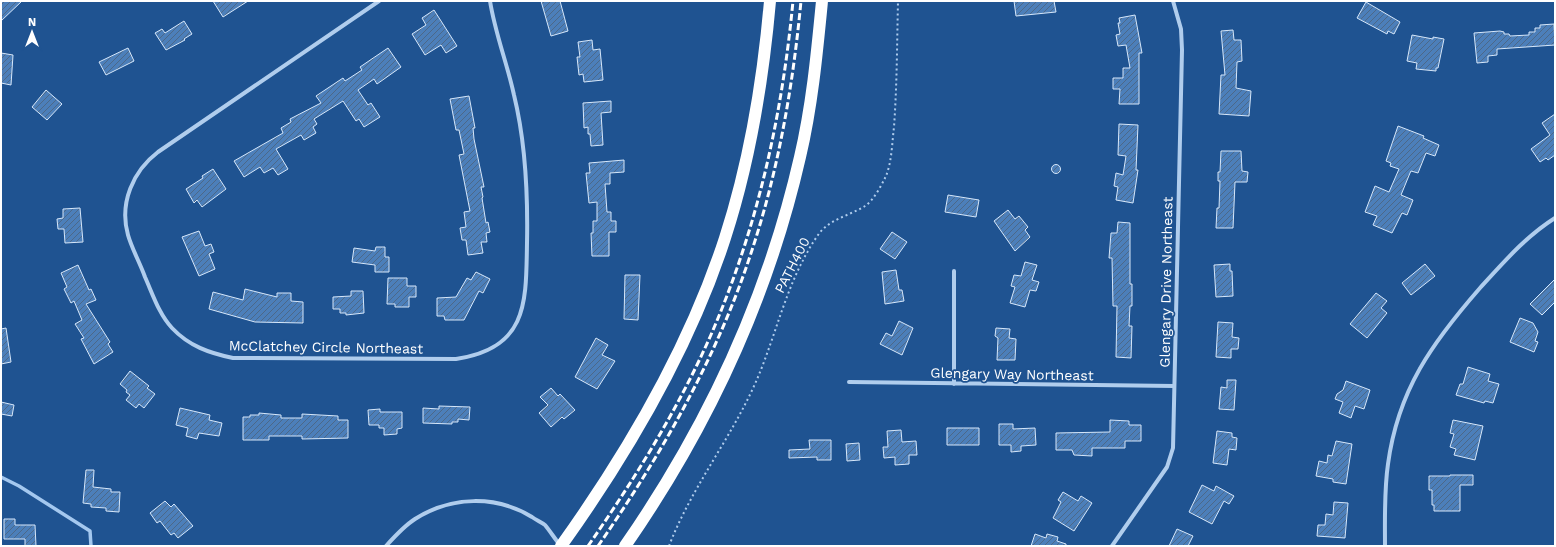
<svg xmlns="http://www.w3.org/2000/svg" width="1556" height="547" viewBox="0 0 1556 547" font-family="'Work Sans',sans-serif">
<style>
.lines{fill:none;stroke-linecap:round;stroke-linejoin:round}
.stream{stroke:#a4c8ef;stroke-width:3.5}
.building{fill:url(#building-hatch);stroke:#d6e7fa}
.path{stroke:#b0cded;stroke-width:2;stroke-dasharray:2 3;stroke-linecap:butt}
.minor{stroke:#b0cded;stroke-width:4}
.motorway{stroke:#fff;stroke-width:12}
.rail{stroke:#fff;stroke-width:3;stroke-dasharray:7 3;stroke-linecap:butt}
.labels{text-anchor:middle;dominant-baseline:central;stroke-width:3.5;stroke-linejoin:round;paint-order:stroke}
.street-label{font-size:14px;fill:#fff;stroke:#1f5391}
</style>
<defs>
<pattern id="building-hatch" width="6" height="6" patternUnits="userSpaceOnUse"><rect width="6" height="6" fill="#4c7fba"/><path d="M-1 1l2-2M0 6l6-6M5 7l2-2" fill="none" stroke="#4c6888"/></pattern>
</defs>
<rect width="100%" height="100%" fill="#1f5391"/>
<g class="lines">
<path class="stream" d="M1,477L19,486L90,531L91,546"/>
</g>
<path class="building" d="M1,1H22L1,21Z
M213,1H248L223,17Z
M541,1H560L568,31L551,36Z
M1014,1H1054L1056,12L1016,16Z
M1366,2L1400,22L1394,34L1388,31L1387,34L1357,18Z
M434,10L457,46L446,53L441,45L425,55L412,34L426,25L422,18Z
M1135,15L1142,53H1139V104H1119L1120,89H1113V78H1123V68H1130L1126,45L1118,46L1116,35L1120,34L1118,23H1120L1119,18Z
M184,21L192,34L184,39L185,40L166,50L155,33L162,29L165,33Z
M1554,24L1555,45L1497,49V55L1488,56V62L1477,63L1474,33L1500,31L1504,32V34H1509L1510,36L1529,35V32H1535V28H1540V25Z
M1233,30L1234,40H1241L1242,61L1237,62L1236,88L1251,91L1249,116L1219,114L1221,75H1225L1221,31Z
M1412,35L1433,39V37L1444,39L1438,68H1436V71L1416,69L1417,63L1407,61Z
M592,40L593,50L600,49L603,80L584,82L583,74L579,75L577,57H580L578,42Z
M128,48L134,61L106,75L99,62Z
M388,48L401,67L377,84L374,79L358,90L368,105L371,103L380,117L364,127L359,119L356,121L343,101L314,119L317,124L313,127L316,133L304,140L301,135L276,149L288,169L278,175L273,168L264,173L260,167L244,177L234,161L283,133L281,128L291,122L290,119L321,103L316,96L343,78L345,81L362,70L360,67Z
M1,53L13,55L11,85L1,83Z
M46,90L62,104L47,120L32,107Z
M469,96L475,128H473L474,139L484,187H481L483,197L482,198L486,223L488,222L490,232L486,233L487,242H481L483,253L468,255L466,240H462L460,228L466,227L464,212L470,211L459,155L464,154L459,130H456L450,99Z
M611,101V112L601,113L603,145L591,146L590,134H588V127L584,128L583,103Z
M1555,114V155L1548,160L1546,158L1540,162L1531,149L1550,135L1542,123Z
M1119,124L1138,125L1136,170H1138L1133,203L1116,200L1118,187L1114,186L1116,173L1123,175L1126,156L1118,155Z
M1398,126L1424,136L1423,138L1439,145L1435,156L1426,153L1418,173L1411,171L1410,173L1401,195L1413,200L1407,215L1402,213L1392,233L1373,225L1377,216L1365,212L1375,186L1389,192L1399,169L1390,166L1391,163L1386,161Z
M1221,151H1241L1242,171L1248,172L1247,182H1235L1233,228H1216L1217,208H1219L1220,181H1218V172H1220Z
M624,160V172L610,173V184H605L607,212H611V221H616V232H609V256H592L591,233H593V221H597V202L589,203L586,173H590L589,163Z
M1051.5 169a4.5 4.5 0 1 1 9 0a4.5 4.5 0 1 1-9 0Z
M213,169L226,189L202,207L197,200L194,203L186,189L203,178L202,176Z
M948,195L979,200L976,217L945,212Z
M80,208L83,242L65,243L64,229H58L57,219L63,218V209Z
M1008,210L1015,219L1019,216L1028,227L1025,230L1030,237L1015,251L994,221Z
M1118,222L1130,223V284H1132V306H1130L1129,326H1132L1131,358L1116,357L1117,306H1113L1112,258H1109L1111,233H1117Z
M199,231L205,246L211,244L214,252L209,254L215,269L199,276L182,237Z
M892,232L907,242L895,259L880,249Z
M376,247H385V257H389V272H375V265L352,262L354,248L375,251Z
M1025,262L1037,265L1032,280L1039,282L1036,291L1030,290L1025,307L1010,303L1015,287L1011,286L1014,275L1021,276Z
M1230,264V271H1232L1233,296L1216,297L1214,265Z
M1425,264L1435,276L1411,295L1402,283Z
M78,265L89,290L91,289L96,300L86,304L110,342L108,344L113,352L94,364L81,339L84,338L75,324L82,320L74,301L71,303L64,289L67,287L61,273Z
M896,270L899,290H902L904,301L885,304L882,272Z
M476,272L490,279L483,293L479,291L464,320H445L444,316H437V298L456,297L467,278L471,280Z
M625,275H640L638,320L624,319Z
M388,278H407V286H416V297H409V307H395V304H387Z
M1555,279V302L1542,315L1530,304Z
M245,289L277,297V293H291V301L303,302V323L255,322L209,309L213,292L243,300Z
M351,291H363L364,313L346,315V313H340V309H333V297L351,296Z
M1376,293L1387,301L1381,308L1387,313L1367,338L1350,324Z
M1520,318L1533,323L1538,332L1535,341L1538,342L1534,352L1510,342Z
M899,321L913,328L902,355L880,344L886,333L892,336Z
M1218,322L1233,323L1232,337L1239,338L1238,349H1231V358L1216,357Z
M6,328L11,362L1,364V329Z
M996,328L1010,329L1009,338L1016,339L1015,360H997L998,338L995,336Z
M596,338L608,345L602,355L615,361L597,389L575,377Z
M1468,367L1490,374L1488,381L1499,384L1493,403L1485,401L1484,403L1456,395L1460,384H1463Z
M130,371L149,386L147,388L155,394L144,408L139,404L136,408L126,400L130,395L126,392L127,390L120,384Z
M1227,380H1236L1234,410L1219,409L1221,387L1227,388Z
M1346,381L1370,390L1364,409L1355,406L1351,418L1339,413L1343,402L1335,399L1337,394L1343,390Z
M551,388L558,396L560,394L575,410L564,419L562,417L551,427L539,413L548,405L540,397Z
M1,402L14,405L12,416L1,414Z
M439,406L470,407L469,420L458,419V422H452V424L423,423V408L439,409Z
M180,408L210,415L209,420L222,423L219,436L199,433L197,439L186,436L188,428L176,425Z
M380,409V412H402V428L397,429V434L384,435V428H379V425H369L368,410Z
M259,413L281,415V418H302V414L338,416V420H348V438L302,439V436H269V440H243V417H250V415H259Z
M1110,420L1129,421V425H1141V441H1125V448H1092V456L1074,455L1072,450H1056V433L1110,432Z
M1453,420L1483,426L1475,460L1454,455L1456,449L1450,447L1454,434L1450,433Z
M999,424H1013V429L1035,428L1036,445L1021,446V451L1011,452V445H999Z
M947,428H979V445H947Z
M901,430L902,442L916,441L917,455H909V464L895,465V457L884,458L883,447H888L887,431Z
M1217,431L1232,433V437L1237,438L1236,450L1229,449L1227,465L1213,463Z
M809,440H831V460H817V457L789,458V450L810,449Z
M1336,441L1352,444L1346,484L1333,482V479L1316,476L1319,461L1327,463L1328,455L1332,456Z
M859,443L860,460L847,461L846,444Z
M86,470H94L93,487L111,489V492H120L119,512L106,511V508L91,507V504L83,503Z
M1450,475H1473V485H1460V511H1434V505H1432V490H1429V476H1450Z
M1202,485L1214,491L1216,486L1234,496L1229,504L1224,501L1212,524L1189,512Z
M1063,492L1078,501L1081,496L1092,503L1074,531L1053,518L1061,502L1058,500Z
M165,501L171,507L174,504L193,526L178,538L174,533L171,535L160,521L157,523L150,513Z
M1334,502L1348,503L1345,538L1317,536L1318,525H1325L1326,514L1333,515Z
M4,519H15V525H35L36,546H25V539H4Z
M1177,529L1193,536L1188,546H1169Z
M1035,534L1046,538L1047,534L1058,537L1057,541L1066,544V546H1031Z"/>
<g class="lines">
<path class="path" d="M669,546C692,486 733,436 758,377C778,329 788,278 818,235C829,219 849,216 865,206C874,200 881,186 886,176C892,161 892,143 894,127C897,85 897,43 898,1"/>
<path class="minor" d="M379,1L158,152C133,171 119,203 128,235C132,249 140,263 145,277C153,295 159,314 172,328C189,346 209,353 233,358L456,359C528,348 526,303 527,243C528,193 526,144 514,95C507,63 495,33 490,1
M954,271V384
M849,382L1174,386
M386,546C395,536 404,526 415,519C451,496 496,495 532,517C536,520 541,522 545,525C550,531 555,539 560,545
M1112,546L1167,467L1173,448L1182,50L1181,29L1173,1
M1385,546C1385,519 1384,491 1388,464C1398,390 1432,343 1480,288C1503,263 1525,237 1555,218"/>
<path class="motorway" d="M561,546C629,451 689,349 725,238C750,161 763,81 770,1
M625,546C707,428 768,297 800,157C812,106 817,53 822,1"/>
<path class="rail" d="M588,546C634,480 677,411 710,337C757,230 782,117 793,1
M598,546C662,454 719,354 753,247C779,167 793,85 801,1"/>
</g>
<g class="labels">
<g class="street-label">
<text transform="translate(792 265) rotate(-63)">PATH400</text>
<text transform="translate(1166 282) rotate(-89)">Glengary Drive Northeast</text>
<text transform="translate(326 347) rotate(1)">McClatchey Circle Northeast</text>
<text transform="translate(1012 374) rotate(1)">Glengary Way Northeast</text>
</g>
</g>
<rect width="1556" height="547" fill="none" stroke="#ffffff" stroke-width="4"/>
<g transform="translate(32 32)" stroke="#1f5391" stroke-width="3" paint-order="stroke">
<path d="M0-3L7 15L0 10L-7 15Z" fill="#ffffff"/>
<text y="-6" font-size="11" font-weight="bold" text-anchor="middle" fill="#ffffff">N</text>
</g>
</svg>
